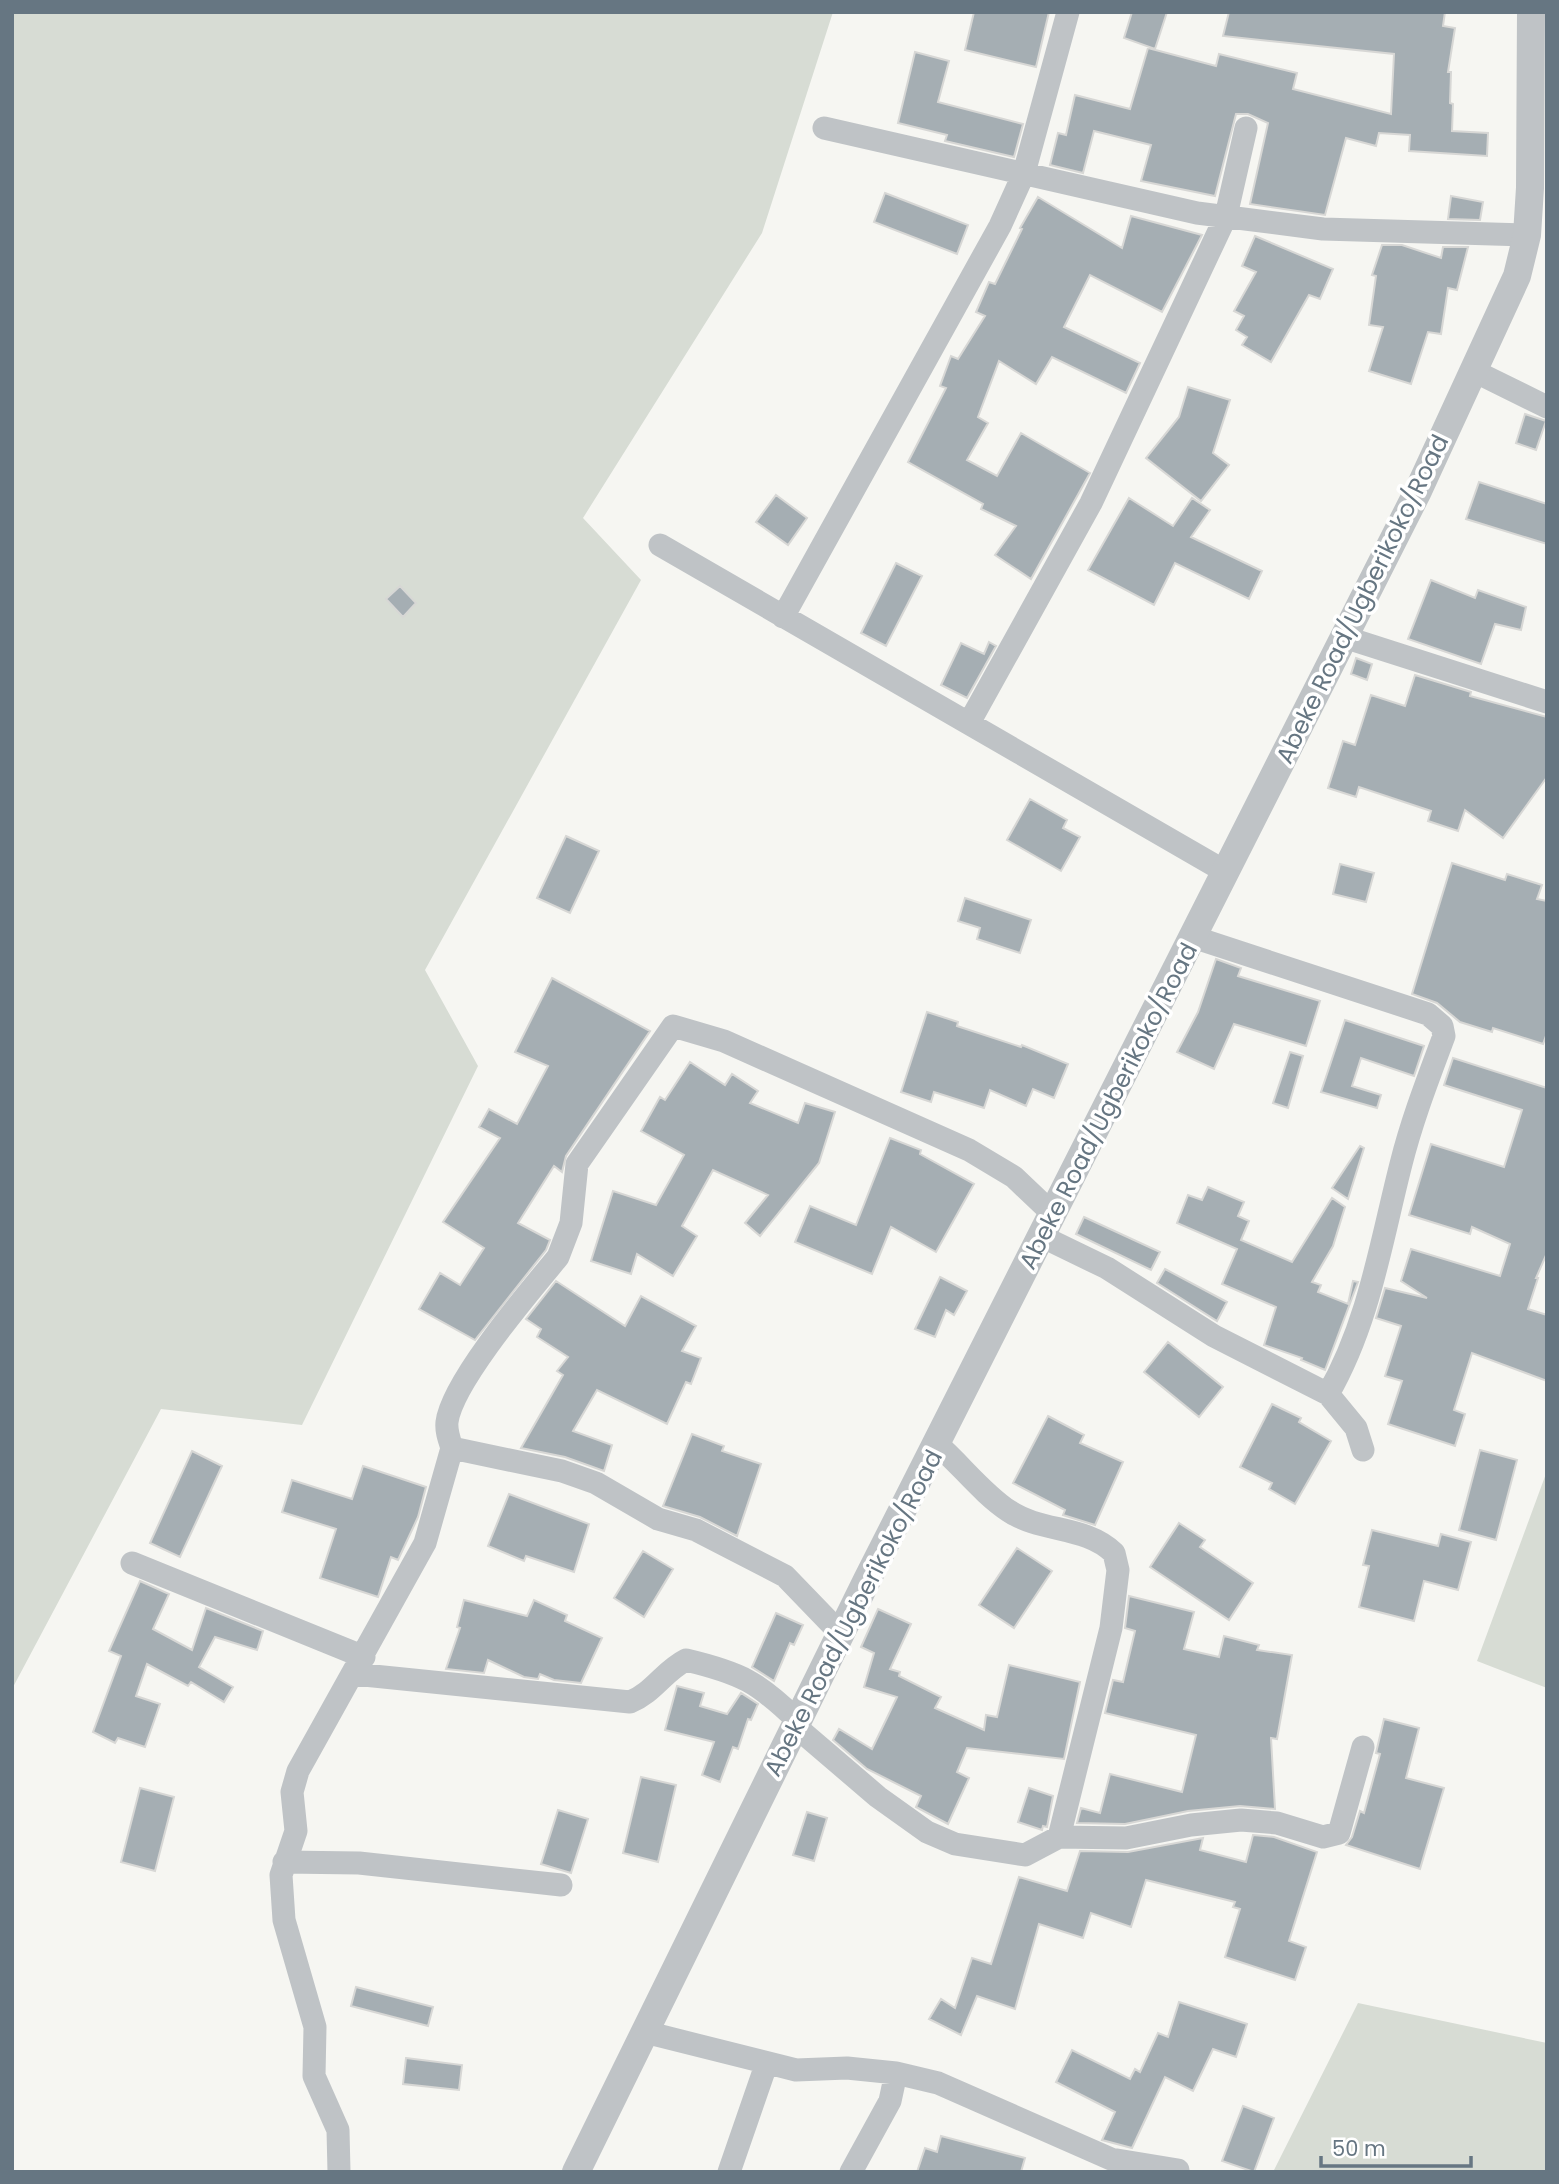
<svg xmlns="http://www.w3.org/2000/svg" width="1559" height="2184" viewBox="0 0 1559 2184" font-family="Poppins,sans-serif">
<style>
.green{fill:#d7dcd4}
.building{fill:#a5aeb3;stroke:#d7d7d5;stroke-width:2}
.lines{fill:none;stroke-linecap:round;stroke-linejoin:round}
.minor{stroke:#bfc3c6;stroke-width:23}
.tertiary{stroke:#bfc3c6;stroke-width:28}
.labels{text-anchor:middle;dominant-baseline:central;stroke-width:7;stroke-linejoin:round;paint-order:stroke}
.street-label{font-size:24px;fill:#667682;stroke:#fff}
</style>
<rect width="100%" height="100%" fill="#f6f6f2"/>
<path class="green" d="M12,12H833L762,233L583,518L641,580L425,970L478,1066L302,1425L161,1409L12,1689Z
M1547,1471V1688L1477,1661Z
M1358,2003L1547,2043V2172H1273Z"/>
<path class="building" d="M974,12H1049L1036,67L965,50Z
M1132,12H1167L1155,49L1124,38Z
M1229,12H1445L1443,26L1455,28L1448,72H1451L1450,103L1453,104L1452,131L1488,133L1487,156L1409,151L1410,135L1379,133L1376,146L1346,138L1325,215L1250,204L1268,123L1248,114H1236L1215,196L1141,181L1151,145L1094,131L1083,173L1050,165L1058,133L1066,135L1075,95L1130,109L1148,48L1216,66L1219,54L1297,73L1293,89L1391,114L1394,54L1223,36Z
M915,52L949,61L938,102L1023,124L1014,157L945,141L947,135L898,123Z
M885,193L968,225L957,254L874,222Z
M1451,196L1483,202L1480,220L1448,219Z
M1038,197L1122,248L1131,216L1202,235L1162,312L1090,275L1064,327L1140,363L1126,393L1052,357L1036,384L999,361L978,417L988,423L967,460L997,476L1021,433L1090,473L1031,579L995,555L1016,526L981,509L983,504L908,462L946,388L940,386L951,356L958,359L985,316L976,312L989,282L995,284L1022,229L1020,228Z
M1255,236L1333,269L1320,299L1309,295L1271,362L1242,345L1247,337L1236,330L1244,316L1234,311L1256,272L1242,266Z
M1382,245H1402L1441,258L1443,247H1468L1457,290L1448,288L1441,334L1428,332L1411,384L1369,371L1383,327L1369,325L1376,276L1372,275Z
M1188,387L1230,400L1213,453L1229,465L1201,501L1146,458L1179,417Z
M1525,414L1546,421L1536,450L1516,443Z
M1479,482L1547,504V544L1466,519Z
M776,495L807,518L788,545L756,522Z
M1129,498L1173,526L1192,498L1210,510L1191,537L1262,571L1249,599L1175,563L1154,605L1088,570Z
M896,563L922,576L886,646L861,633Z
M1431,580L1475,598L1478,590L1526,607L1521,630L1495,624L1481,664L1408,639Z
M400,586L416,603L403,617L386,599Z
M989,642L996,646L967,698L941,685L961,643L984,654Z
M1356,658L1372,664L1367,680L1351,674Z
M1415,675L1471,692L1470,696L1547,717V777L1503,838L1465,810L1458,831L1428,821L1431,811L1359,787L1356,797L1328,788L1343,741L1355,745L1371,695L1405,706Z
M1030,799L1067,820L1063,828L1080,837L1061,871L1007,840Z
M566,836L599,851L570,913L537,898Z
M1452,863L1505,880L1507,874L1542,885L1537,899L1547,901V1033L1543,1044L1493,1028L1492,1032L1460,1022L1437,1003L1412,994Z
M1340,864L1374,873L1366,902L1333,894Z
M965,898L1031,920L1020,953L977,939L980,928L958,921Z
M1216,959L1241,968L1238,976L1320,1001L1306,1046L1234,1024L1214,1069L1177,1052L1198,1012Z
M552,978L650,1031L566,1156L562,1172L554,1166L518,1223L550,1240L546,1250L475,1340L419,1309L440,1273L460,1285L484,1248L443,1222L500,1138L479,1127L489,1109L517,1124L548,1066L515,1052Z
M927,1012L958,1022L957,1026L1021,1047L1022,1045L1068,1064L1054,1098L1033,1089L1026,1106L990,1090L984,1108L934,1092L931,1102L901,1092Z
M1345,1020L1424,1046L1414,1076L1361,1058L1352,1086L1381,1095L1377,1108L1321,1092Z
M1290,1052L1303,1056L1288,1108L1273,1103Z
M1453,1058L1547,1088V1253L1536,1278H1538L1528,1309L1547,1315V1381L1472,1353L1454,1410L1465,1414L1455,1446L1388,1424L1402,1381L1385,1376L1401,1326L1376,1318L1385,1288L1427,1298L1401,1281L1411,1249L1500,1276L1510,1244L1472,1227L1470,1234L1409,1215L1431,1144L1504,1167L1522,1110L1444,1085Z
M690,1062L725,1085L732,1074L758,1091L750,1103L798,1123L805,1103L835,1112L819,1163L760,1236L745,1223L768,1195L713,1170L682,1226L697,1236L673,1276L637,1254L631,1274L591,1261L613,1191L656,1205L684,1155L641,1131L660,1097L665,1100Z
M890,1138L921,1150L920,1154L974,1184L936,1252L891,1227L872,1274L795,1242L810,1206L856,1225Z
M1360,1146L1364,1148L1348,1199L1332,1188Z
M1208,1187L1244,1202L1238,1216L1249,1221L1241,1240L1292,1262L1332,1198L1345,1207L1333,1246L1312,1282L1321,1285L1318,1292L1348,1304L1353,1281L1358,1282L1325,1370L1301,1360L1302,1358L1264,1345L1276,1307L1222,1284L1237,1249L1177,1223L1188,1195L1202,1200Z
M1084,1217L1160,1252L1151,1270L1076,1234Z
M1165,1269L1227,1302L1217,1321L1157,1283Z
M940,1277L967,1291L954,1315L946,1310L935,1337L915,1329Z
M556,1281L625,1326L641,1296L696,1326L682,1351L701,1358L691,1384L686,1382L667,1424L597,1390L573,1431L612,1445L604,1471L565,1457L521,1448L563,1375L557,1371L568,1357L537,1337L541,1329L526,1319Z
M1168,1342L1223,1387L1199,1417L1144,1372Z
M1272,1404L1301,1418L1299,1422L1331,1441L1295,1504L1269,1489L1272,1483L1240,1467Z
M1048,1416L1084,1435L1080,1443L1123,1462L1095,1525L1063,1515L1065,1510L1013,1483Z
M692,1434L724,1446L722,1451L761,1464L737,1536L700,1517L663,1506Z
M1480,1450L1517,1460L1496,1540L1459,1530Z
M192,1451L222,1466L180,1557L150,1543Z
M363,1466L426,1487L418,1517L398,1560L391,1557L378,1597L320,1578L336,1529L282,1512L292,1480L352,1499Z
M509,1494L589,1524L574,1572L526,1556L524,1561L488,1546Z
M1179,1523L1205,1540L1200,1547L1253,1583L1229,1620L1150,1567Z
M1372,1530L1438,1546L1441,1534L1471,1542L1458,1590L1424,1581L1414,1621L1359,1607L1369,1566L1363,1565Z
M1017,1548L1052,1571L1014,1628L979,1605Z
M643,1551L673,1569L644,1617L614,1598Z
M140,1581L169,1594L153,1629L192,1650L206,1608L263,1631L257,1650L215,1637L199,1667L233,1687L224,1702L191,1682L188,1686L147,1664L136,1696L160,1704L145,1747L118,1738L115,1743L93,1732L121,1656L109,1651Z
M1129,1596L1194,1612L1184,1649L1219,1657L1224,1636L1259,1645L1257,1650L1292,1655L1277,1739L1271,1738L1275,1809L1240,1806L1188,1811L1125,1824L1077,1823L1081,1808L1100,1813L1110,1774L1182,1792L1196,1735L1105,1713L1113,1680L1123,1682L1135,1631L1125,1628Z
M464,1600L527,1616L534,1600L567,1615L565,1621L602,1638L581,1683L554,1680L540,1674L538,1679L524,1677L488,1660L484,1673L446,1669L460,1628L457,1627Z
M878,1609L911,1624L890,1669L900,1672L899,1676L941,1697L935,1708L984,1730L986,1715L997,1717L1009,1665L1080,1682L1064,1759L967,1748L957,1772L969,1778L948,1824L916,1807L921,1796L867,1769L833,1740L839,1729L872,1749L897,1697L864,1687L874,1653L861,1647Z
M776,1613L803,1625L794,1645L790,1643L774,1681L752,1667Z
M677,1686L704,1693L700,1706L727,1714L741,1693L758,1704L751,1720L748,1719L738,1749L733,1747L720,1782L702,1775L714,1742L665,1730Z
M1384,1719L1419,1728L1406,1778L1444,1788L1420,1869L1346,1845L1352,1837L1360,1811L1364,1813L1380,1754L1376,1753Z
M641,1777L676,1785L658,1862L623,1853Z
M140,1788L174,1797L155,1871L121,1862Z
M1029,1788L1053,1796L1047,1827L1043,1826L1042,1830L1018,1822Z
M558,1810L588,1819L571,1873L541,1864Z
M807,1812L827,1818L814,1861L793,1855Z
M1253,1835L1274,1837L1317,1852L1289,1941L1306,1947L1295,1980L1225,1957L1240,1909L1233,1907L1235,1902L1146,1880L1131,1927L1091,1913L1083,1938L1039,1924L1015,2009L977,1996L961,2035L929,2019L941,1999L955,2008L972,1958L991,1964L1019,1877L1067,1891L1080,1851L1128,1852L1203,1838L1200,1850L1246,1862Z
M356,1987L433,2007L428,2026L351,2006Z
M1179,2002L1247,2024L1236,2057L1213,2049L1193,2091L1165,2077L1132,2148L1102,2140L1115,2112L1056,2082L1072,2050L1130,2079L1135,2069L1140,2072L1158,2033L1168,2037Z
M406,2058L462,2065L459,2090L403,2084Z
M1243,2106L1274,2118L1254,2172L1222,2161Z
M941,2136L1025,2158L1021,2172H917L925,2148L937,2152Z"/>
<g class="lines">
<path class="minor" d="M824,128L1197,213L1323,229L1527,235
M1474,371L1547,407
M660,545L1226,872
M783,617L1000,226L1024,173L1068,12
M1344,637L1547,702
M969,723L1091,503L1226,216L1246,128
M1043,1237L1107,1268L1214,1336L1328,1394C1369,1323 1381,1242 1401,1164C1412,1120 1428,1079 1444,1036L1442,1026L1428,1014L1193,937
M1328,1394L1356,1428L1363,1450
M937,1444C961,1465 983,1494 1009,1511C1042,1533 1085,1525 1114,1553L1118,1570L1111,1628L1059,1837
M452,1448C449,1439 446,1431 447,1422C452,1382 530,1291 558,1257L571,1223L577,1164L673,1026L724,1041L969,1150L1014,1177L1054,1215
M132,1563L364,1657
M354,1674L630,1702C653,1693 664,1671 686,1660C741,1673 758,1682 798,1721
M795,1726L878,1797L927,1832L955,1844L1025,1855L1059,1837L1126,1838L1191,1825L1241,1820L1277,1823L1323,1837L1339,1833L1363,1747
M284,1862L359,1863L561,1885
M645,2032L796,2070L847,2068L896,2073L938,2083L1111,2159L1178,2170
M339,2172L338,2130L314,2076L315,2027L284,1920L281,1875L296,1831L292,1792L298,1771L425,1543L452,1448L562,1471L596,1483L658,1519L696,1530L785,1576L841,1634
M729,2172L766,2065
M851,2172L890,2101L896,2073"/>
<path class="tertiary" d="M576,2172L867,1580L1418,491L1517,276L1527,235L1530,188L1531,12"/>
</g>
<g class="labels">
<g class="street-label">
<text transform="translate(1362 599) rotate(-64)">Abeke Road/Ugberikoko/Road</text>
<text transform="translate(1108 1106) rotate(-63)">Abeke Road/Ugberikoko/Road</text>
<text transform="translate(853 1613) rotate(-63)">Abeke Road/Ugberikoko/Road</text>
</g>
</g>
<rect width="1559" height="2184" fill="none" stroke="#667682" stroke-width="28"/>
<path d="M1321 2156v10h150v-10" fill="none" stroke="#667682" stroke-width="3.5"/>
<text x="1332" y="2156" font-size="21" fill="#667682" stroke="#ffffff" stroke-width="5" paint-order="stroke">50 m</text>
</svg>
